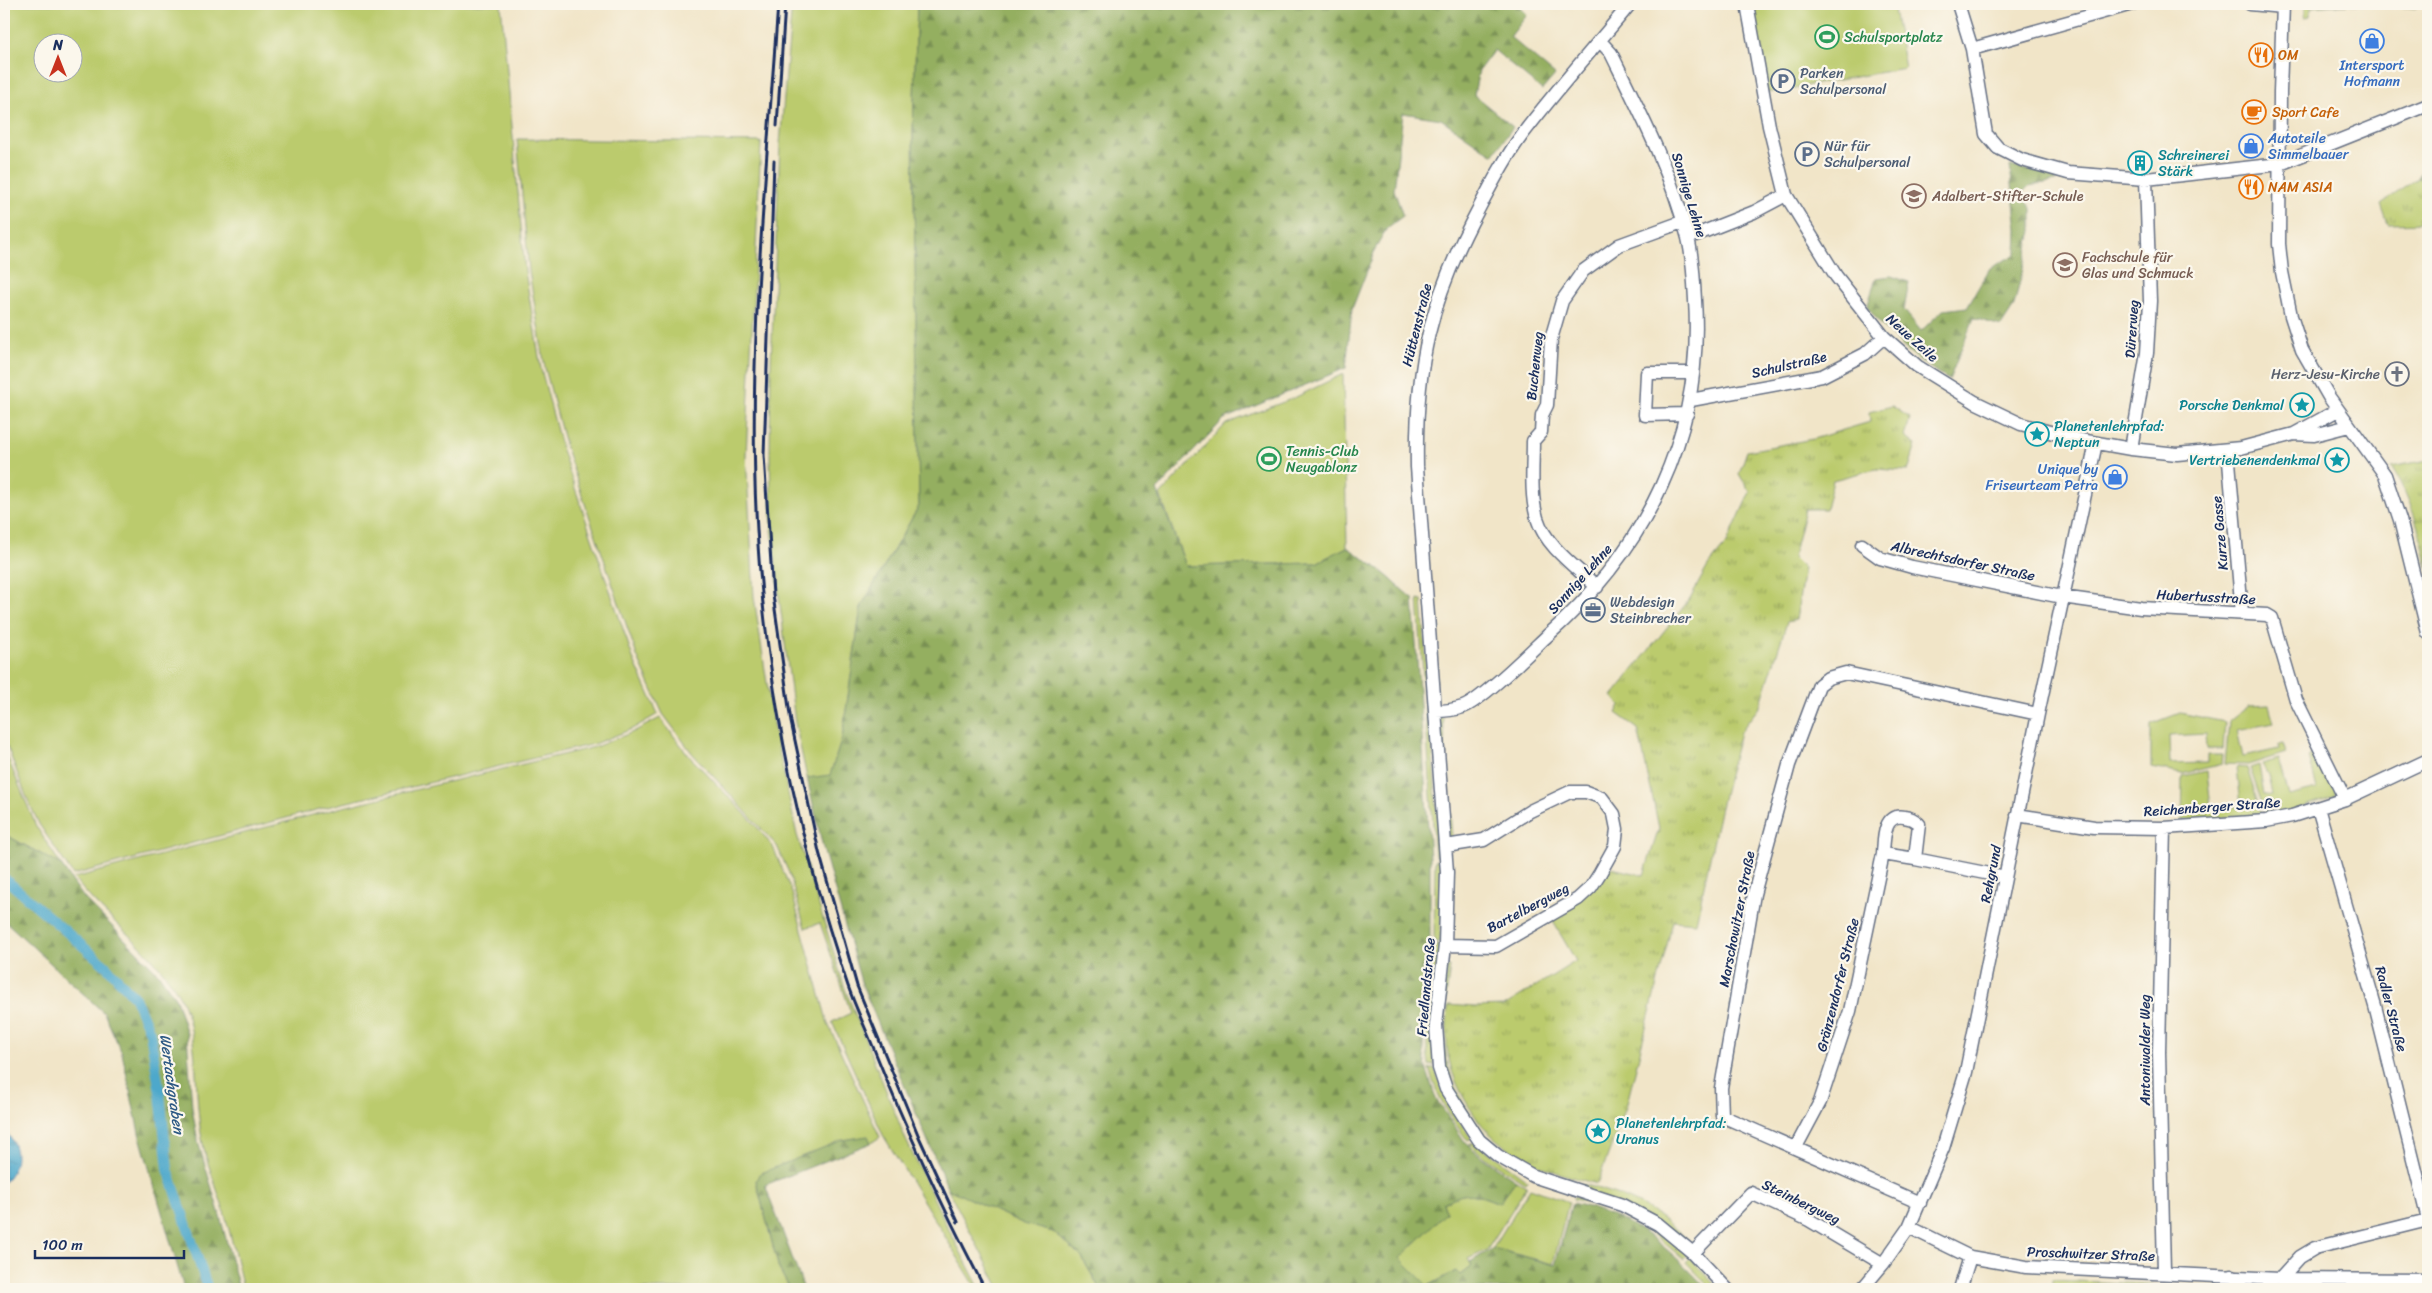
<svg xmlns="http://www.w3.org/2000/svg" width="2432" height="1293" viewBox="0 0 2432 1293" font-family="Sriracha,sans-serif">
<style>
.grass{fill:#bbcb6d;stroke:#6b7d66;fill-rule:evenodd}
.forest{fill:url(#forest-firs);stroke:#586f5f}
.park{fill:url(#park-tufts);stroke:#6b7d66}
.water{fill:url(#water-ripples);stroke:#346c94}
.lines{fill:none;stroke-linecap:round;stroke-linejoin:round}
.canal{stroke:#4ea8cb;stroke-width:10}
.minor-casing{stroke:#666f83;stroke-width:15}
.minor{stroke:#fff;stroke-width:12}
.rail{stroke:#1b2f5e;stroke-width:3}
.labels{text-anchor:middle;dominant-baseline:central;stroke-width:4.5;stroke-linejoin:round;paint-order:stroke}
.leisure-label{font-size:14px;fill:#27864d;stroke:#fbf7ec;text-anchor:start}
.food-label{font-size:14px;fill:#c56008;stroke:#fbf7ec;text-anchor:start}
.shop-label{font-size:14px;fill:#366cbe;stroke:#fbf7ec}
.service-label{font-size:14px;fill:#4e5e75;stroke:#fbf7ec;text-anchor:start}
.culture-label{font-size:14px;fill:#0d838f;stroke:#fbf7ec;text-anchor:start}
.street-label{font-size:14px;fill:#1b2f5e;stroke:#fbf7ec}
.education-label{font-size:14px;fill:#785e54;stroke:#fbf7ec;text-anchor:start}
.worship-label{font-size:14px;fill:#5b616d;stroke:#fbf7ec;text-anchor:end}
.water-label{font-size:15px;font-style:italic;fill:#2d5984;stroke:#fbf7ec}
</style>
<defs>
<pattern id="forest-firs" width="22" height="20" patternUnits="userSpaceOnUse" patternTransform="scale(1.25)"><rect width="22" height="20" fill="#94af60"/><path d="M5 1l3.5 6h-7zM16 11l3.5 6h-7z" fill="#788f52"/></pattern>
<pattern id="park-tufts" width="24" height="20" patternUnits="userSpaceOnUse" patternTransform="scale(1.25)"><rect width="24" height="20" fill="#bbcb6d"/><path d="M3 7l-1-3M5 7V3M7 7l1-3M15 17l-1-3M17 17v-4M19 17l1-3" fill="none" stroke="#97a55d"/></pattern>
<pattern id="water-ripples" width="26" height="14" patternUnits="userSpaceOnUse" patternTransform="scale(1.25)"><rect width="26" height="14" fill="#4ea8cb"/><path d="M2 4q2-2 4 0t4 0M15 11q2-2 4 0t4 0" fill="none" stroke="#4089a8"/></pattern>
</defs>
<rect width="100%" height="100%" fill="#fbf7ec"/>
<filter id="ink" filterUnits="userSpaceOnUse"><feTurbulence type="fractalNoise" baseFrequency=".02" numOctaves="2"/><feDisplacementMap in="SourceGraphic" scale="10" xChannelSelector="R" yChannelSelector="G"/><feConvolveMatrix kernelMatrix="1 2 1 2 8 2 1 2 1" color-interpolation-filters="sRGB"/></filter>
<filter id="wash" filterUnits="userSpaceOnUse"><feTurbulence type="fractalNoise" baseFrequency=".0096" numOctaves="4" result="noise"/><feDisplacementMap in="SourceGraphic" scale="20" xChannelSelector="R" yChannelSelector="G"/><feGaussianBlur stdDeviation="1.12" result="paint"/><feColorMatrix in="noise" values="0 0 0 0 0 0 0 0 0 0 0 0 0 0 0 0 0 1.4 0 .05"/><feComposite in="paint" operator="in"/></filter>
<g filter="url(#wash)">
<rect width="100%" height="100%" fill="#f1e5c8"/>
<path class="grass" d="M4,4H501L525,271L541,369L562,450L633,658L658,714L632,729L594,744L335,805L73,875L39,824L26,796L4,738ZM42,42H72V72H42Z
M792,4H917L913,133L919,506L861,607L842,738L830,776L807,778L795,722L779,596L772,529L770,457L771,363L780,144Z
M1751,4H1893L1905,68L1767,93Z
M2347,4L2311,7V16L2305,17V5Z
M2350,4H2416V8Z
M517,139L761,142L746,455L754,597L773,723L797,835L845,989L906,1140L945,1222L980,1289H977L883,1135L832,1022L851,1013L820,923L805,928L789,873L777,846L692,753L663,714L637,656L566,448L545,368L529,271Z
M1343,374L1347,547L1316,563L1186,566L1160,495L1226,424L1294,398Z
M1418,599L1422,600L1440,856H1435Z
M2269,705L2274,723L2237,730L2243,757L2279,749L2278,745L2283,744L2286,753L2248,765L2225,764L2229,721L2249,706Z
M2180,713L2225,722L2223,749H2207L2206,734L2169,736L2170,764L2207,763V755H2223L2222,764L2182,774L2151,768V724Z
M1439,717H1443L1452,837L1448,838Z
M660,718L690,757L753,822L773,847L792,893L828,1024L880,1137L871,1143L867,1136L756,1181L779,1269L790,1289H243C237,1262 231,1235 223,1208C216,1185 206,1162 202,1139C193,1094 201,1037 180,997C155,950 105,920 74,878L339,808L595,747L633,732Z
M4,749L36,826L61,865L4,834Z
M2317,754L2337,795L2291,811L2266,815L2250,768L2259,765L2264,795H2272L2268,775L2262,764L2279,759L2289,796L2317,789L2309,756Z
M2237,767L2247,768L2262,816L2182,821L2183,776L2207,771L2211,809L2241,806Z
M1435,860H1440L1442,898L1440,942H1434Z
M1434,945L1440,946L1434,1066L1429,1065C1422,1026 1430,985 1434,945Z
M1447,967H1450C1440,1039 1437,1076 1486,1135L1482,1137C1472,1121 1460,1105 1451,1088C1432,1052 1443,1004 1447,967Z
M1429,1069H1435C1443,1096 1456,1117 1472,1139L1468,1141C1450,1118 1437,1097 1429,1069Z
M1488,1137L1522,1162L1572,1182L1571,1185L1520,1164L1484,1140Z
M1475,1142L1527,1180L1526,1183L1484,1157L1470,1144Z
M1516,1180L1527,1186L1487,1250L1468,1259L1472,1266L1460,1275L1456,1271L1428,1286L1399,1257L1446,1213L1443,1203C1467,1190 1474,1193 1499,1203Z
M1576,1183C1629,1195 1655,1208 1694,1246L1576,1186Z
M1530,1188L1569,1202L1553,1264L1493,1248Z
M948,1189L1024,1224L1053,1232L1081,1256L1100,1289H1000Z
M1574,1196L1620,1209L1655,1228L1688,1255L1683,1259C1647,1227 1622,1210 1573,1199Z
M1690,1258L1720,1289H1712L1686,1262Z"/>
<path class="forest" d="M917,4H1518L1527,15L1510,37L1555,75L1542,90L1494,50L1479,70L1474,95L1513,127L1493,155L1441,119L1403,113L1394,190L1403,216L1387,228L1377,245L1352,309L1346,368L1224,419L1157,490L1186,566L1316,563L1347,547C1360,556 1374,565 1386,575C1396,583 1402,591 1413,598L1430,858V943L1424,1024L1423,1049L1426,1068L1436,1099L1465,1142L1483,1158L1516,1180L1499,1203C1475,1193 1467,1190 1443,1203L1446,1213L1400,1258L1428,1286L1456,1271L1460,1275L1472,1266L1470,1262L1493,1248L1555,1265L1572,1203C1634,1217 1665,1244 1707,1289H1100L1081,1256L1053,1232L1024,1224L948,1189L862,985L824,852L807,778L830,775L842,738L861,607L919,506L913,133Z
M2428,165V184L2418,178L2420,172Z
M2010,166L2057,176L2056,181L2029,186L2021,194L2032,208V231L2014,306L2001,326L1974,318L1949,380C1915,359 1891,339 1867,307L1876,278L1891,276L1909,282L1904,310L1921,331L1943,310L1967,307L1990,268L2016,254L2017,230Z
M4,834L61,865L84,898L158,973L176,999L187,1034L192,1108L198,1142L219,1212L239,1289H184L139,1133L122,1053L104,1013L4,920Z
M868,1136L871,1143L765,1185L804,1289H790L779,1269L756,1181L759,1174L842,1140Z"/>
<path class="park" d="M2418,178L2428,184V223L2388,224L2381,204Z
M1892,406L1910,418L1905,437L1916,445L1908,471L1876,469L1833,480L1826,509H1805L1793,557L1804,568L1796,620L1787,622L1760,706L1740,732L1720,811L1696,923L1673,921L1626,1107L1597,1184C1539,1169 1493,1153 1464,1098C1455,1082 1449,1065 1447,1047C1446,1033 1447,1019 1448,1005L1475,1007L1504,1006L1576,961L1551,918L1606,867L1644,875L1659,828L1638,729L1616,713L1620,705L1612,696L1689,600L1708,566L1727,543L1750,492L1739,474L1747,451L1813,439L1870,422L1869,412Z
M2428,460V567C2420,532 2411,497 2391,467Z
M2052,1280L2196,1286V1289H2052Z"/>
<path class="water" d="M4,1130C20,1145 20,1168 4,1182Z"/>
<g class="lines">
<path class="canal" d="M4,878L107,967L135,998L150,1032L160,1093L168,1169L208,1289"/>
</g>
</g>
<g filter="url(#ink)">
<g class="lines">
<g class="minor-casing">
<path id="minor" d="M1630,4C1595,47 1556,90 1522,135C1505,158 1491,185 1478,210C1430,300 1415,365 1417,467L1447,872L1445,945L1436,1025L1439,1068L1446,1089L1479,1140L1498,1156L1533,1176L1622,1205L1658,1224L1693,1253L1727,1289
M1747,4L1769,126L1786,195L1836,276L1884,337L1917,366L1975,402L2021,424L2075,439L2131,449L2177,454L2241,448L2294,434L2338,410
M1958,4L1972,49L1986,134L1998,148L2022,160L2068,173L2146,179L2280,164L2428,105
M2250,4L2283,7
M2283,4L2280,92L2279,244L2282,272L2291,316L2302,350L2329,397L2385,475L2400,520L2428,633
M1972,49L2132,4
M1688,238L1754,212L1786,195
M1691,400L1822,376L1865,354L1884,337
M1687,414L1645,415L1647,373H1693
M2294,434L2314,435L2349,426
M2131,449L2147,353L2150,301L2146,179
M2228,450L2242,613
M1862,545L1880,558L1912,567L2062,597L2141,608L2267,615L2272,618L2296,700L2345,799
M1597,587C1576,567 1546,547 1537,518C1530,494 1533,465 1533,441L1541,432L1542,415L1547,405L1551,339L1562,301L1583,271L1619,245L1682,222
M1436,711C1445,711 1454,710 1463,707C1481,701 1530,652 1547,636C1646,549 1704,434 1695,300C1694,280 1693,258 1688,238C1671,172 1641,114 1611,53L1600,41
M2318,808L2375,1006L2428,1219
M2017,815L2094,827L2164,828L2266,821L2292,816L2345,799L2428,760
M1915,859L2005,877
M1445,945L1496,946L1578,899L1591,887L1600,873L1615,846L1617,829L1614,814L1602,798L1586,792H1570L1530,811L1484,840L1446,846
M1796,1147L1820,1102L1850,1011L1883,854L1915,859L1919,824C1913,819 1911,818 1904,817C1883,813 1884,840 1883,854
M1920,1203L1722,1116L1721,1088L1754,894L1789,765L1819,685L1828,678L1846,673L2038,714
M1909,1227L1970,1257L2026,1267L2280,1279L2428,1280
M1693,1253L1751,1193L1809,1220L1883,1264
M2164,1272L2159,1052L2164,828
M2280,1279L2300,1257L2315,1248L2428,1220
M1862,1289L1883,1264L1909,1227L1943,1148L1966,1072L2038,714L2096,443
M1960,1289L1970,1257
M2230,1289L2232,1276"/>
</g>
<use href="#minor" class="minor"/>
<path class="rail" d="M778,4C766,178 747,355 757,530C766,684 798,840 848,986C856,1009 867,1031 876,1054C908,1134 945,1212 985,1289
M777,126L785,4
M774,161L764,455L773,595L791,722L819,852L857,986L919,1137L958,1222"/>
</g>
</g>
<defs>
<g id="stadium-ring" transform="scale(1.25)"><circle r="9.5" fill="#fbf7ec" stroke="#2e9e5b" stroke-width="1.5"/><path d="M0-5a6.5 5 0 1 0 0 10a6.5 5 0 1 0 0-10ZM-3.5-1.8h7v3.6h-7Z" fill="#2e9e5b"/></g>
<g id="shop-ring" transform="scale(1.25)"><circle r="9.5" fill="#fbf7ec" stroke="#3f7fe0" stroke-width="1.5"/><path d="M-5-2.5h2.3a2.7 3.5 0 0 1 5.4 0H5L5.5 6h-11ZM-1.5-2.5h3a1.5 2.3 0 0 0-3 0Z" fill="#3f7fe0"/></g>
<g id="restaurant-ring" transform="scale(1.25)"><circle r="9.5" fill="#fbf7ec" stroke="#e8710a" stroke-width="1.5"/><path d="M-5-6h1v4h1v-4h1v4h1v-4h1v5L-1.5 .5V6h-2V.5L-5-1ZM5-6V6H3V1.5H1.5Q1.5-4 5-6Z" fill="#e8710a"/></g>
<g id="parking-ring" transform="scale(1.25)"><circle r="9.5" fill="#fbf7ec" stroke="#5c6f8a" stroke-width="1.5"/><path d="M-3.5-5.5H1a3.5 3.5 0 0 1 0 7H-1V5.5H-3.5ZM-1-3.4V-.6H.8a1.4 1.4 0 0 0 0-2.8Z" fill="#5c6f8a"/></g>
<g id="cafe-ring" transform="scale(1.25)"><circle r="9.5" fill="#fbf7ec" stroke="#e8710a" stroke-width="1.5"/><path d="M-5.5-4.5H6V0H3Q3 3.5 0 3.5H-2.5Q-5.5 3.5-5.5 0ZM3-3.2v2h1.7v-2ZM-6 4.5H4V6H-6Z" fill="#e8710a"/></g>
<g id="building-ring" transform="scale(1.25)"><circle r="9.5" fill="#fbf7ec" stroke="#0f9aa8" stroke-width="1.5"/><path d="M-4-6H4V6H1V3H-1V6H-4ZM-2.5-4.3h1.7v1.8h-1.7ZM.8-4.3h1.7v1.8H.8ZM-2.5-1h1.7V.8h-1.7ZM.8-1h1.7V.8H.8Z" fill="#0f9aa8"/></g>
<g id="school-ring" transform="scale(1.25)"><circle r="9.5" fill="#fbf7ec" stroke="#8d6e63" stroke-width="1.5"/><path d="M0-5L7-2L0 1L-7-2ZM-4 1L0 2.5L4 1V4Q0 6-4 4Z" fill="#8d6e63"/></g>
<g id="church-ring" transform="scale(1.25)"><circle r="9.5" fill="#fbf7ec" stroke="#6b7280" stroke-width="1.5"/><path d="M-1.2-6h2.4v3.5h3.3v2.4h-3.3V6h-2.4V-.1h-3.3v-2.4h3.3Z" fill="#6b7280"/></g>
<g id="sight-ring" transform="scale(1.25)"><circle r="9.5" fill="#fbf7ec" stroke="#0f9aa8" stroke-width="1.5"/><path d="M0-6L1.8-2.2L6-1.7L2.9 1.2L3.7 5.4L0 3.3L-3.7 5.4L-2.9 1.2L-6-1.7L-1.8-2.2Z" fill="#0f9aa8"/></g>
<g id="office-ring" transform="scale(1.25)"><circle r="9.5" fill="#fbf7ec" stroke="#5c6f8a" stroke-width="1.5"/><path d="M-6-3h4V-5.5h4V-3h4V5H-6ZM-1-4.5V-3h2v-1.5ZM-6 0V1H6V0Z" fill="#5c6f8a"/></g>
</defs>
<g fill-rule="evenodd">
<use href="#stadium-ring" x="1827" y="37"/>
<use href="#shop-ring" x="2372" y="41"/>
<use href="#restaurant-ring" x="2261" y="55"/>
<use href="#parking-ring" x="1783" y="81"/>
<use href="#cafe-ring" x="2254" y="112"/>
<use href="#shop-ring" x="2251" y="146"/>
<use href="#parking-ring" x="1807" y="154"/>
<use href="#building-ring" x="2140" y="163"/>
<use href="#restaurant-ring" x="2251" y="187"/>
<use href="#school-ring" x="1914" y="196"/>
<use href="#school-ring" x="2065" y="265"/>
<use href="#church-ring" x="2397" y="374"/>
<use href="#sight-ring" x="2302" y="405"/>
<use href="#sight-ring" x="2037" y="434"/>
<use href="#stadium-ring" x="1269" y="459"/>
<use href="#sight-ring" x="2337" y="460"/>
<use href="#shop-ring" x="2115" y="477"/>
<use href="#office-ring" x="1593" y="610"/>
<use href="#sight-ring" x="1598" y="1131"/>
</g>
<g class="labels">
<g class="leisure-label">
<text x="1844" y="37">Schulsportplatz</text>
<text x="1286" y="451">Tennis-Club<tspan x="1286" dy="16">Neugablonz</tspan></text>
</g>
<g class="food-label">
<text x="2278" y="55">OM</text>
<text x="2272" y="112">Sport Cafe</text>
<text x="2268" y="187">NAM ASIA</text>
</g>
<g class="shop-label">
<text x="2372" y="65">Intersport<tspan x="2372" dy="16">Hofmann</tspan></text>
<text x="2268" y="138" text-anchor="start">Autoteile<tspan x="2268" dy="16">Simmelbauer</tspan></text>
<text x="2098" y="469" text-anchor="end">Unique by<tspan x="2098" dy="16">Friseurteam Petra</tspan></text>
</g>
<g class="service-label">
<text x="1800" y="73">Parken<tspan x="1800" dy="16">Schulpersonal</tspan></text>
<text x="1824" y="146">Nür für<tspan x="1824" dy="16">Schulpersonal</tspan></text>
<text x="1610" y="602">Webdesign<tspan x="1610" dy="16">Steinbrecher</tspan></text>
</g>
<g class="culture-label">
<text x="2158" y="155">Schreinerei<tspan x="2158" dy="16">Stärk</tspan></text>
<text x="2284" y="405" text-anchor="end">Porsche Denkmal</text>
<text x="2054" y="426">Planetenlehrpfad:<tspan x="2054" dy="16">Neptun</tspan></text>
<text x="2320" y="460" text-anchor="end">Vertriebenendenkmal</text>
<text x="1616" y="1123">Planetenlehrpfad:<tspan x="1616" dy="16">Uranus</tspan></text>
</g>
<g class="street-label">
<text transform="translate(1689 195) rotate(73)">Sonnige Lehne</text>
<text transform="translate(1417 325) rotate(-76)">Hüttenstraße</text>
<text transform="translate(2132 329) rotate(-86)">Dürerweg</text>
<text transform="translate(1912 338) rotate(42)">Neue Zeile</text>
<text transform="translate(1789 365) rotate(-13)">Schulstraße</text>
<text transform="translate(1535 366) rotate(-84)">Buchenweg</text>
<text transform="translate(2220 533) rotate(-95)">Kurze Gasse</text>
<text transform="translate(1963 561) rotate(12)">Albrechtsdorfer Straße</text>
<text transform="translate(1580 579) rotate(-48)">Sonnige Lehne</text>
<text transform="translate(2206 597) rotate(3)">Hubertusstraße</text>
<text transform="translate(2212 807) rotate(-4)">Reichenberger Straße</text>
<text transform="translate(1991 874) rotate(-79)">Rehgrund</text>
<text transform="translate(1528 908) rotate(-28)">Bartelbergweg</text>
<text transform="translate(1737 919) rotate(-79)">Marschowitzer Straße</text>
<text transform="translate(1838 985) rotate(-76)">Gränzendorfer Straße</text>
<text transform="translate(1426 987) rotate(-85)">Friedlandstraße</text>
<text transform="translate(2391 1009) rotate(75)">Radler Straße</text>
<text transform="translate(2145 1050) rotate(-90)">Antoniwalder Weg</text>
<text transform="translate(1801 1202) rotate(26)">Steinbergweg</text>
<text transform="translate(2091 1254) rotate(2)">Proschwitzer Straße</text>
</g>
<g class="education-label">
<text x="1932" y="196">Adalbert-Stifter-Schule</text>
<text x="2082" y="257">Fachschule für<tspan x="2082" dy="16">Glas und Schmuck</tspan></text>
</g>
<g class="worship-label">
<text x="2380" y="374">Herz-Jesu-Kirche</text>
</g>
<g class="water-label">
<text transform="translate(172 1084) rotate(82)">Wertachgraben</text>
</g>
</g>
<rect width="2432" height="1293" fill="none" stroke="#fbf7ec" stroke-width="20"/>
<g transform="translate(58 58)"><circle r="24" fill="#fbf7ec" stroke="#a1a7b3"/>
<path d="M0-4L9 19L0 12L-9 19Z" fill="#c8321e"/>
<text y="-8" font-size="14" font-weight="bold" text-anchor="middle" fill="#1b2f5e">N</text>
</g>
<path d="M35 1250v8h149v-8" fill="none" stroke="#1b2f5e" stroke-width="2.5"/>
<text x="42" y="1250" font-size="15" fill="#1b2f5e" stroke="#fbf7ec" stroke-width="4" paint-order="stroke">100 m</text>
</svg>
